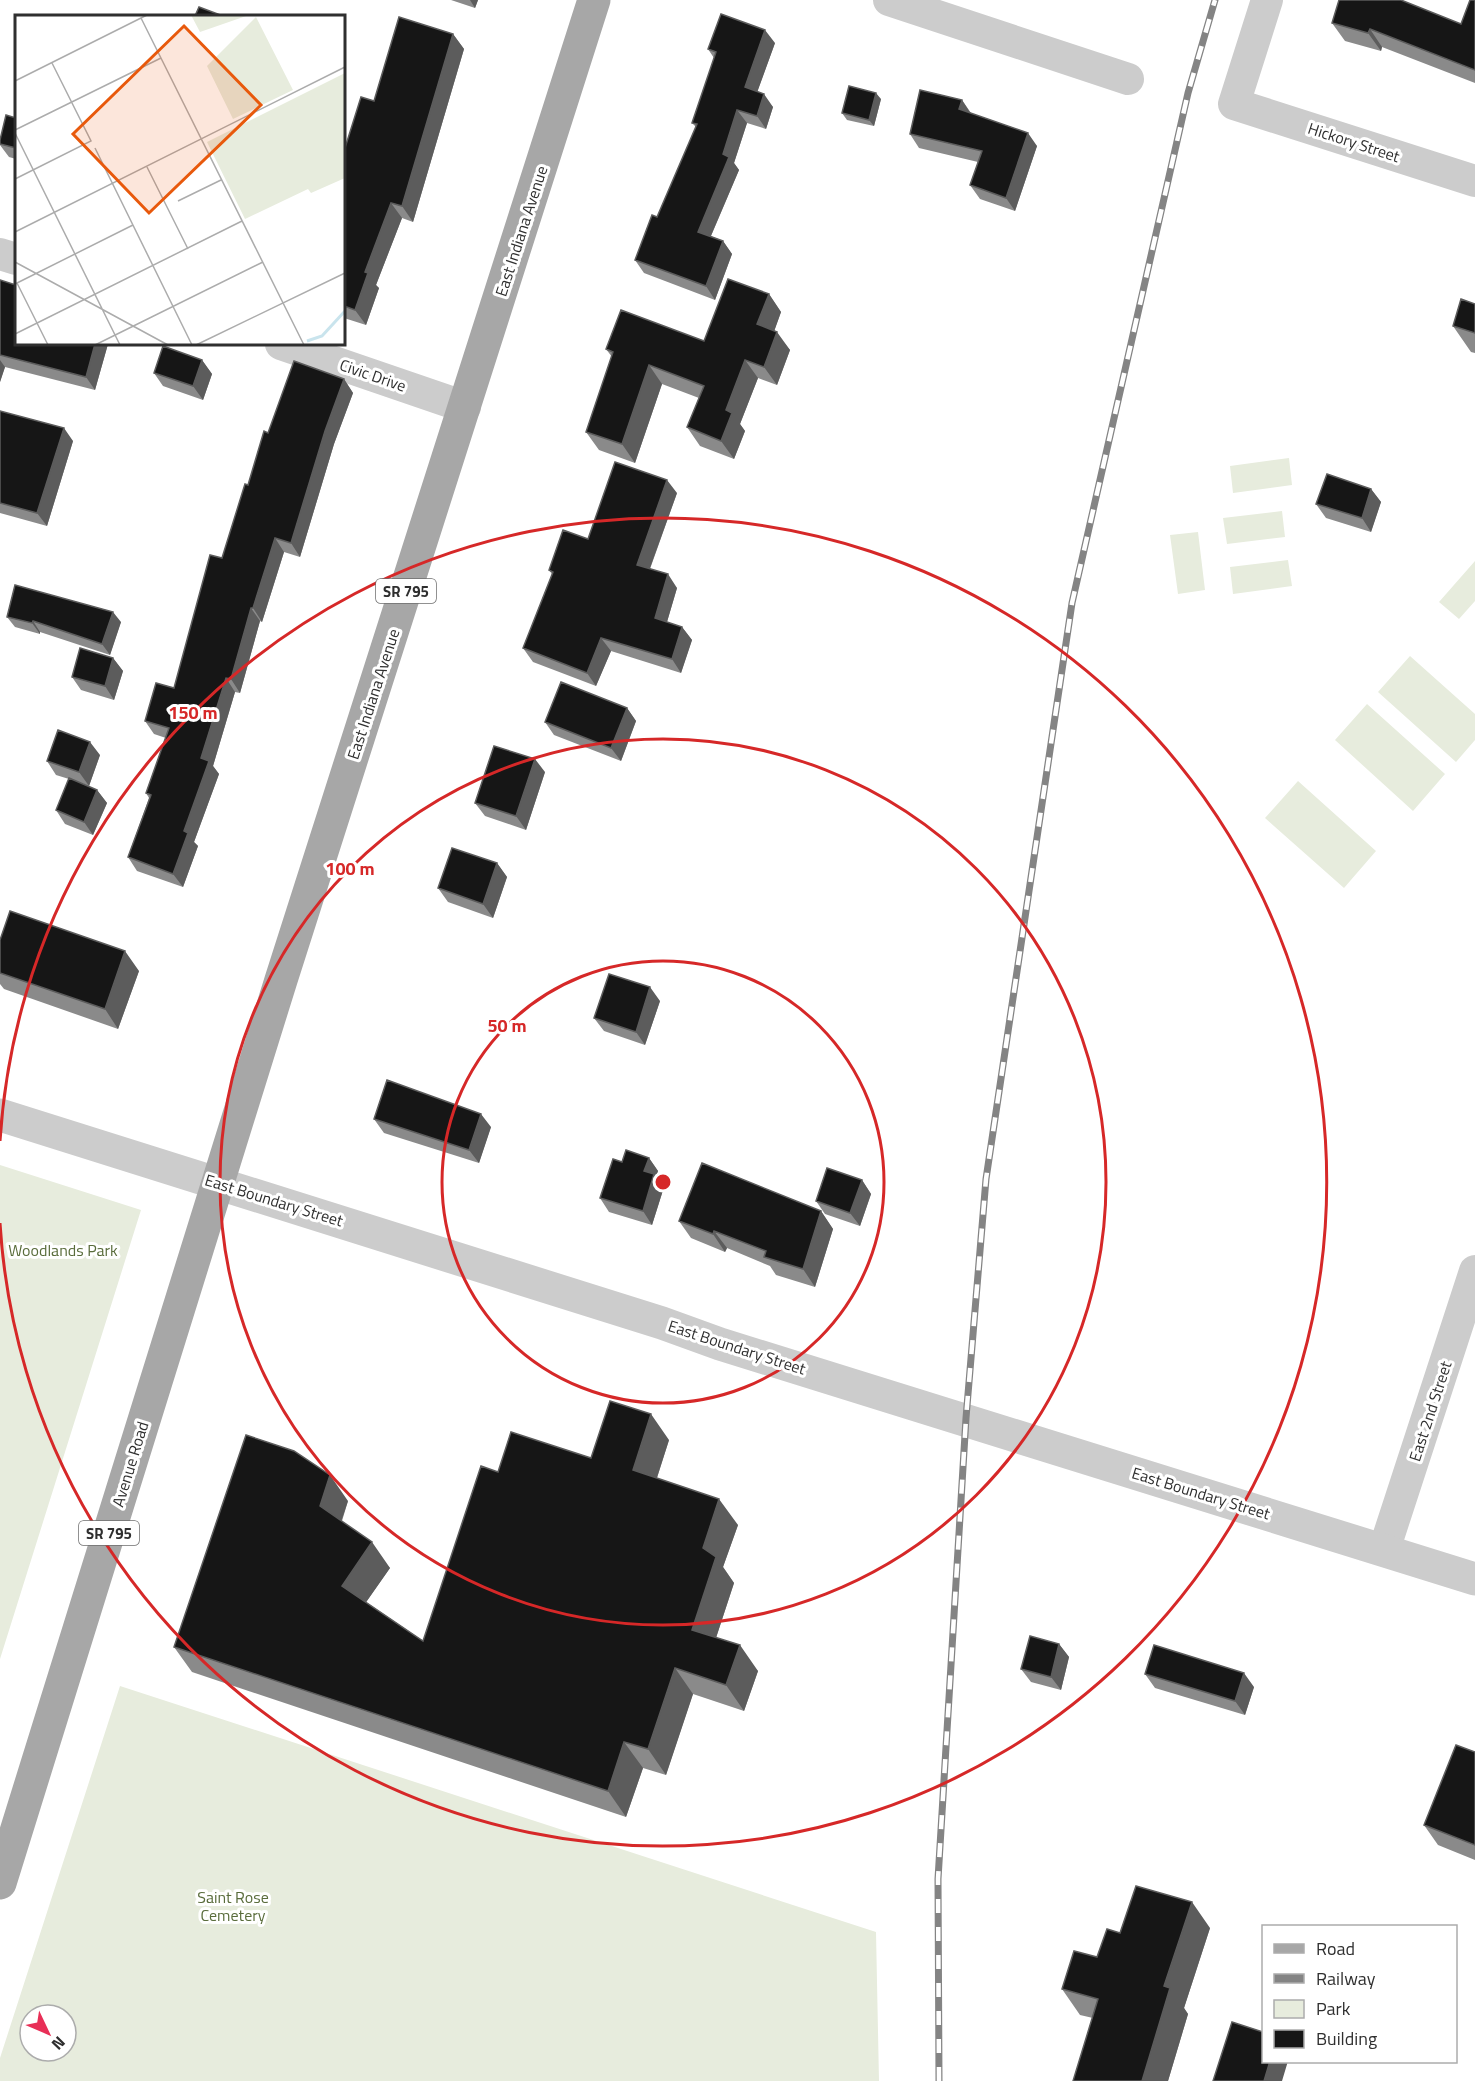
<svg xmlns="http://www.w3.org/2000/svg" width="1475" height="2081" viewBox="0 0 1475 2081" font-family="'Titillium Web',sans-serif">
<style>
.green{fill:#e7ecdd;fill-rule:evenodd}
.lines{fill:none;stroke-linecap:round;stroke-linejoin:round}
.minor{stroke:#ccc;stroke-width:32}
.tertiary{stroke:#ccc;stroke-width:33}
.primary{stroke:#a7a7a7;stroke-width:33}
.rail-casing{stroke:#848484;stroke-width:7}
.rail{stroke:#fff;stroke-width:4.5;stroke-dasharray:14;stroke-linecap:butt}
.wall{fill:#8a8a8a}
.shaded-wall{fill:#5c5c5c}
.building{fill:#161616;stroke:#5c5c5c;stroke-width:1.5}
.ring{fill:none;stroke:#d62828;stroke-width:3}
.labels{text-anchor:middle;dominant-baseline:central;stroke-width:6;stroke-linejoin:round;paint-order:stroke}
.shield{fill:#fff;stroke:#6d6d6d;stroke-width:1.5}
.shield-label{font-size:15px;font-weight:bold;fill:#2f2f2f}
.street-label{font-size:16px;fill:#2f2f2f;stroke:#fff}
.park-label{font-size:16px;fill:#596c3b;stroke:#fff}
.inset-river{fill:none;stroke:#c9e4ed;stroke-width:3}
.inset-road{fill:none;stroke:#acacac;stroke-width:1.5}
.view{fill:#e8590c;fill-opacity:0.15;stroke:#e8590c;stroke-width:3}
.inset-edge{fill:none;stroke:#2f2f2f;stroke-width:3}
.centre{fill:#d62828;stroke:#fff;stroke-width:3}
.ring-label{font-size:18px;text-anchor:middle;font-weight:bold;fill:#d62828;stroke:#fff;stroke-width:6;stroke-linejoin:round;paint-order:stroke}
</style>
<rect width="100%" height="100%" fill="#fff"/>
<path class="green" d="M1289,458L1292,485L1233,493L1230,466Z
M1282,511L1285,537L1227,544L1223,518Z
M1198,532L1205,590L1178,594L1170,535Z
M1288,560L1292,586L1233,594L1230,567Z
M1475,561V601L1459,619L1439,602Z
M1410,656L1475,714V740L1456,762L1378,692Z
M1367,704L1445,774L1413,811L1335,740Z
M1298,781L1376,851L1344,888L1265,818Z
M0,1165L141,1210L0,1659Z
M120,1686L876,1932L879,2081H0V2058ZM30,2015H66V2051H30Z"/>
<g class="lines">
<path class="minor" d="M889,0L1128,79
M1267,0L1234,104L1475,181
M0,254L16,259
M281,344L465,407
M1384,1550L1475,1271"/>
<path class="tertiary" d="M0,1115L662,1323L720,1344L1475,1579"/>
<path class="primary" d="M0,1883L281,980L594,0"/>
<g class="rail-casing">
<path id="rail" d="M939,2081L938,1879L966,1418L986,1179L1072,603L1188,93L1215,0"/>
</g>
<use href="#rail" class="rail"/>
</g>
<path class="wall" d="M451,0H478L475,8Z
M1475,0V83L1382,47L1381,51L1345,41L1332,23L1461,24Z
M453,34L464,49L413,222L402,218L376,285L379,288L366,325L344,318V151L374,101Z
M775,43L757,92L773,107L766,129L747,123L734,163L739,170L711,236L723,241L732,254L715,300L644,273L635,260L657,217L696,127L692,123L714,58L708,49Z
M881,99L874,126L847,120L842,113Z
M962,100L971,113L1037,146L1015,211L980,199L970,185L978,162L919,148L910,134Z
M16,118V159L9,157L0,145V140Z
M0,280L16,344H108L95,390L5,367L0,382Z
M769,294L781,312L774,331L790,350L777,385L758,378L740,424L745,431L734,459L700,446L687,427L699,398L662,384L635,463L599,450L586,432L612,357L606,349L704,341Z
M1475,304V353L1471,352L1453,326Z
M202,360L212,374L203,400L163,386L154,373Z
M344,379L353,393L334,444L300,557L284,552L262,622L260,621L240,693L235,692L213,766L219,774L194,842L198,846L183,887L137,871L128,857L149,798L146,793L166,738L154,734L145,721L174,688L268,433Z
M0,411L73,441L47,526L0,513Z
M1371,489L1381,502L1371,532L1326,518L1316,504Z
M677,493L650,569L677,588L667,622L682,627L692,640L681,673L611,651L596,686L533,662L523,648L552,574L549,570L588,539Z
M7,617L121,622L110,655L40,632V634L15,627Z
M113,658L123,671L114,700L81,690L72,677Z
M627,708L636,721L621,761L554,735L545,722Z
M100,755L89,786L79,782L97,790L107,803L93,835L65,824L56,810L69,779L56,775L47,761Z
M545,772L526,830L485,816L475,803Z
M497,863L507,877L493,918L448,902L438,888Z
M0,940L139,971L118,1029L4,989L0,984Z
M660,1001L645,1045L604,1031L594,1018Z
M374,1119L491,1127L479,1163L384,1133Z
M649,1158L658,1171L656,1176L664,1187L652,1225L609,1212L600,1198L622,1162Z
M862,1180L871,1194L860,1226L825,1214L816,1201Z
M821,1211L833,1229L815,1287L776,1275L770,1266L727,1248L725,1252L691,1238L679,1221Z
M669,1440L657,1478L738,1525L723,1567L734,1583L716,1638L758,1671L744,1711L693,1694L666,1775L643,1768L626,1817L192,1672L174,1647L348,1501L342,1521L390,1568L366,1602L423,1641L498,1472L591,1458Z
M1059,1644L1069,1657L1061,1690L1031,1682L1021,1669Z
M1145,1674L1254,1687L1245,1715L1155,1688Z
M1475,1752V1860L1438,1845L1424,1825Z
M1210,1928L1184,2008L1188,2014L1168,2081H1073L1093,2018L1080,2015L1062,1989L1097,1957L1120,1933Z"/>
<path class="shaded-wall" d="M470,0H478L475,8Z
M1370,29L1382,47L1381,51L1368,33Z
M765,30L775,43L754,101L745,87Z
M453,34L464,49L413,222L402,206Z
M876,93L881,99L874,126L869,120Z
M764,94L773,107L766,129L757,116Z
M962,100L971,114L959,109Z
M737,110L747,123L734,163L739,170L707,245L698,232Z
M1028,133L1037,146L1015,211L1006,198Z
M391,203L402,218L376,285L379,288L366,325L355,310L365,272Z
M723,241L732,254L715,300L706,286Z
M769,294L781,312L770,343L757,324Z
M777,332L790,350L777,385L764,367Z
M95,344H108L95,390L86,377Z
M0,360L5,367L0,382Z
M202,360L212,374L203,400L193,386Z
M745,360L758,378L740,424L745,431L734,459L721,441L726,410Z
M649,365L662,384L635,463L622,444Z
M344,379L353,393L334,444L300,557L291,543L325,431Z
M64,428L73,441L47,526L37,513Z
M667,480L677,493L646,579L637,565Z
M1371,489L1381,502L1371,532L1362,518Z
M275,538L284,552L262,622L253,608Z
M668,574L677,588L664,632L655,618Z
M251,608L260,621L240,693L231,679Z
M113,612L121,622L110,655L102,644Z
M33,621L40,632V634L32,623Z
M682,627L692,640L681,673L672,659Z
M601,638L611,651L596,686L587,673Z
M113,658L123,671L114,700L105,686Z
M226,678L235,692L213,766L219,774L194,842L198,846L183,887L173,874L201,758Z
M627,708L636,721L621,761L611,748Z
M90,742L100,755L89,786L79,772Z
M535,759L545,772L526,830L516,816Z
M97,790L107,803L93,835L84,822Z
M497,863L507,877L493,918L483,904Z
M125,951L139,971L118,1029L105,1009Z
M650,987L660,1001L645,1045L636,1032Z
M481,1114L491,1127L479,1163L469,1150Z
M649,1158L658,1171L656,1176L664,1187L652,1225L643,1211L644,1171Z
M862,1180L871,1194L860,1226L850,1213Z
M821,1211L833,1229L815,1287L803,1269Z
M714,1231L727,1248L725,1252L713,1234Z
M651,1414L669,1440L651,1496L633,1470Z
M330,1475L348,1501L338,1531L320,1506Z
M719,1499L738,1525L723,1567L734,1583L710,1656L692,1630L703,1548Z
M372,1542L390,1568L360,1611L342,1586Z
M1059,1644L1069,1657L1061,1690L1051,1677Z
M740,1645L758,1671L744,1711L726,1685Z
M675,1668L693,1694L666,1775L648,1749Z
M1244,1673L1254,1687L1245,1715L1235,1701Z
M624,1742L643,1768L626,1817L608,1791Z
M1192,1902L1210,1928L1184,2008L1188,2014L1168,2081H1142L1164,1986Z
M1270,2061H1288L1282,2081H1264Z"/>
<path class="building" d="M1339,0H1401L1461,24L1470,0H1475V70L1370,29L1368,33L1332,23Z
M199,7L223,16H195Z
M721,14L765,30L745,87L764,94L757,116L737,110L723,154L729,157L698,232L723,241L706,286L635,260L652,215L657,217L697,124L692,123L716,52L708,49Z
M399,17L453,34L402,206L391,203L365,272L368,273L355,310L344,306V151L361,97L374,101Z
M849,86L876,93L869,120L842,113Z
M920,90L962,100L959,109L1028,133L1006,198L970,185L982,151L910,134Z
M6,115L16,118V148L0,144V140Z
M728,279L769,294L757,324L777,332L764,367L745,360L726,410L732,413L721,441L687,427L704,386L649,365L622,444L586,432L613,352L606,349L621,310L704,341Z
M0,280L16,285V344H95L86,377L0,355Z
M1461,299L1475,304V333L1453,326Z
M163,346L202,360L193,386L154,373Z
M294,361L344,379L325,431L291,543L275,538L253,608H251L231,679L226,678L201,758L209,761L184,831L188,833L173,874L128,857L151,795L146,793L169,728L145,721L156,683L174,688L210,555L222,558L245,484L248,485L264,431L268,433Z
M0,411L64,428L37,513L0,503Z
M615,462L667,480L637,565L668,574L655,618L682,627L672,659L601,638L587,673L523,648L553,572L549,570L563,530L588,539Z
M1327,474L1371,489L1362,518L1316,504Z
M15,585L113,612L102,644L33,621L32,623L7,617Z
M80,648L113,658L105,686L72,677Z
M561,682L627,708L611,748L545,722Z
M58,730L90,742L79,772L47,761Z
M494,746L535,759L516,816L475,803Z
M69,778L97,790L84,822L56,810Z
M452,848L497,863L483,904L438,888Z
M10,911L125,951L105,1009L0,973V940Z
M609,974L650,987L636,1032L594,1018Z
M387,1080L481,1114L469,1150L374,1119Z
M626,1150L649,1158L644,1171L654,1174L643,1211L600,1198L613,1159L622,1162Z
M702,1163L821,1211L803,1269L764,1257L766,1251L714,1231L713,1234L679,1221Z
M827,1168L862,1180L850,1213L816,1201Z
M610,1401L651,1414L633,1470L719,1499L703,1548L716,1557L692,1630L740,1645L726,1685L675,1668L648,1749L624,1742L608,1791L174,1647L246,1435L294,1451L330,1475L320,1506L372,1542L342,1586L423,1641L481,1466L498,1472L511,1432L591,1458Z
M1030,1636L1059,1644L1051,1677L1021,1669Z
M1154,1645L1244,1673L1235,1701L1145,1674Z
M1456,1745L1475,1752V1845L1424,1825Z
M1136,1886L1192,1902L1164,1986L1170,1988L1142,2081H1073L1098,1999L1062,1989L1074,1951L1097,1957L1107,1929L1120,1933Z
M1232,2022L1263,2032V2061H1270L1264,2081H1213Z"/>
<g class="ring">
<circle cx="663" cy="1182" r="221"/>
<circle cx="663" cy="1182" r="443"/>
<path d="M0 1141A664 664 0 1 1 0 1223"/>
</g>
<g class="labels">
<g class="shield">
<rect x="376" y="579" width="60" height="24" rx="4.5"/>
<rect x="79" y="1521" width="60" height="24" rx="4.5"/>
</g>
<g class="shield-label">
<text x="406" y="591">SR 795</text>
<text x="109" y="1533">SR 795</text>
</g>
<g class="street-label">
<text transform="translate(1354 142) rotate(18)">Hickory Street</text>
<text transform="translate(521 231) rotate(-72)">East Indiana Avenue</text>
<text transform="translate(373 375) rotate(19)">Civic Drive</text>
<text transform="translate(373 694) rotate(-72)">East Indiana Avenue</text>
<text transform="translate(274 1200) rotate(17)">East Boundary Street</text>
<text transform="translate(737 1347) rotate(18)">East Boundary Street</text>
<text transform="translate(1430 1411) rotate(-72)">East 2nd Street</text>
<text transform="translate(130 1464) rotate(-73)">Avenue Road</text>
<text transform="translate(1201 1493) rotate(17)">East Boundary Street</text>
</g>
<g class="park-label">
<text x="63" y="1250">Woodlands Park</text>
<text x="233" y="1897">Saint Rose<tspan x="233" dy="18">Cemetery</tspan></text>
</g>
</g>
<g transform="translate(15 15)">
<rect width="330" height="330" fill="#fff"/>
<path d="M176,0H234L185,17ZM241,2L278,75L218,104L192,51ZM330,58V163L296,178L293,174L230,204L192,127Z" fill="#e7ecdd"/>
<path class="inset-river" d="M292,326L307,321L330,296"/>
<path class="inset-road" d="M126,3L289,330M0,66L132,0M0,115L146,43M0,118L105,330M80,133L177,330M132,152L173,234M0,164L76,126L37,48M163,186L206,165M0,217L330,52M0,247L153,330M2,268L33,330M0,269L118,210M0,319L227,206M80,330L248,247M181,330L330,258"/>
<path class="view" d="M169,11L246,90L134,198L58,119Z"/>
<rect width="330" height="330" class="inset-edge"/>
</g>
<circle cx="663" cy="1182" r="9" class="centre"/>
<g class="ring-label">
<text x="193" y="719">150 m</text>
<text x="350" y="875">100 m</text>
<text x="507" y="1032">50 m</text>
</g>
<rect x="1262" y="1925" width="195" height="138" fill="#ffffff" stroke="#acacac" stroke-width="1.5"/>
<rect x="1274" y="1944" width="30" height="9" fill="#a7a7a7" stroke="#acacac" stroke-width="1.5"/>
<text x="1316" y="1955" font-size="18" fill="#2f2f2f">Road</text>
<rect x="1274" y="1974" width="30" height="9" fill="#848484" stroke="#acacac" stroke-width="1.5"/>
<text x="1316" y="1985" font-size="18" fill="#2f2f2f">Railway</text>
<rect x="1274" y="2000" width="30" height="18" fill="#e7ecdd" stroke="#acacac" stroke-width="1.5"/>
<text x="1316" y="2015" font-size="18" fill="#2f2f2f">Park</text>
<rect x="1274" y="2030" width="30" height="18" fill="#161616" stroke="#acacac" stroke-width="1.5"/>
<text x="1316" y="2045" font-size="18" fill="#2f2f2f">Building</text>
<g transform="translate(48 2033) rotate(134)"><circle r="28" fill="#ffffff" stroke="#acacac" stroke-width="1.5"/>
<path d="M0-4.5L10 22L0 15L-10 22Z" fill="#e82f57"/>
<text y="-9" font-size="16" font-weight="bold" text-anchor="middle" fill="#2f2f2f">N</text>
</g>
</svg>
